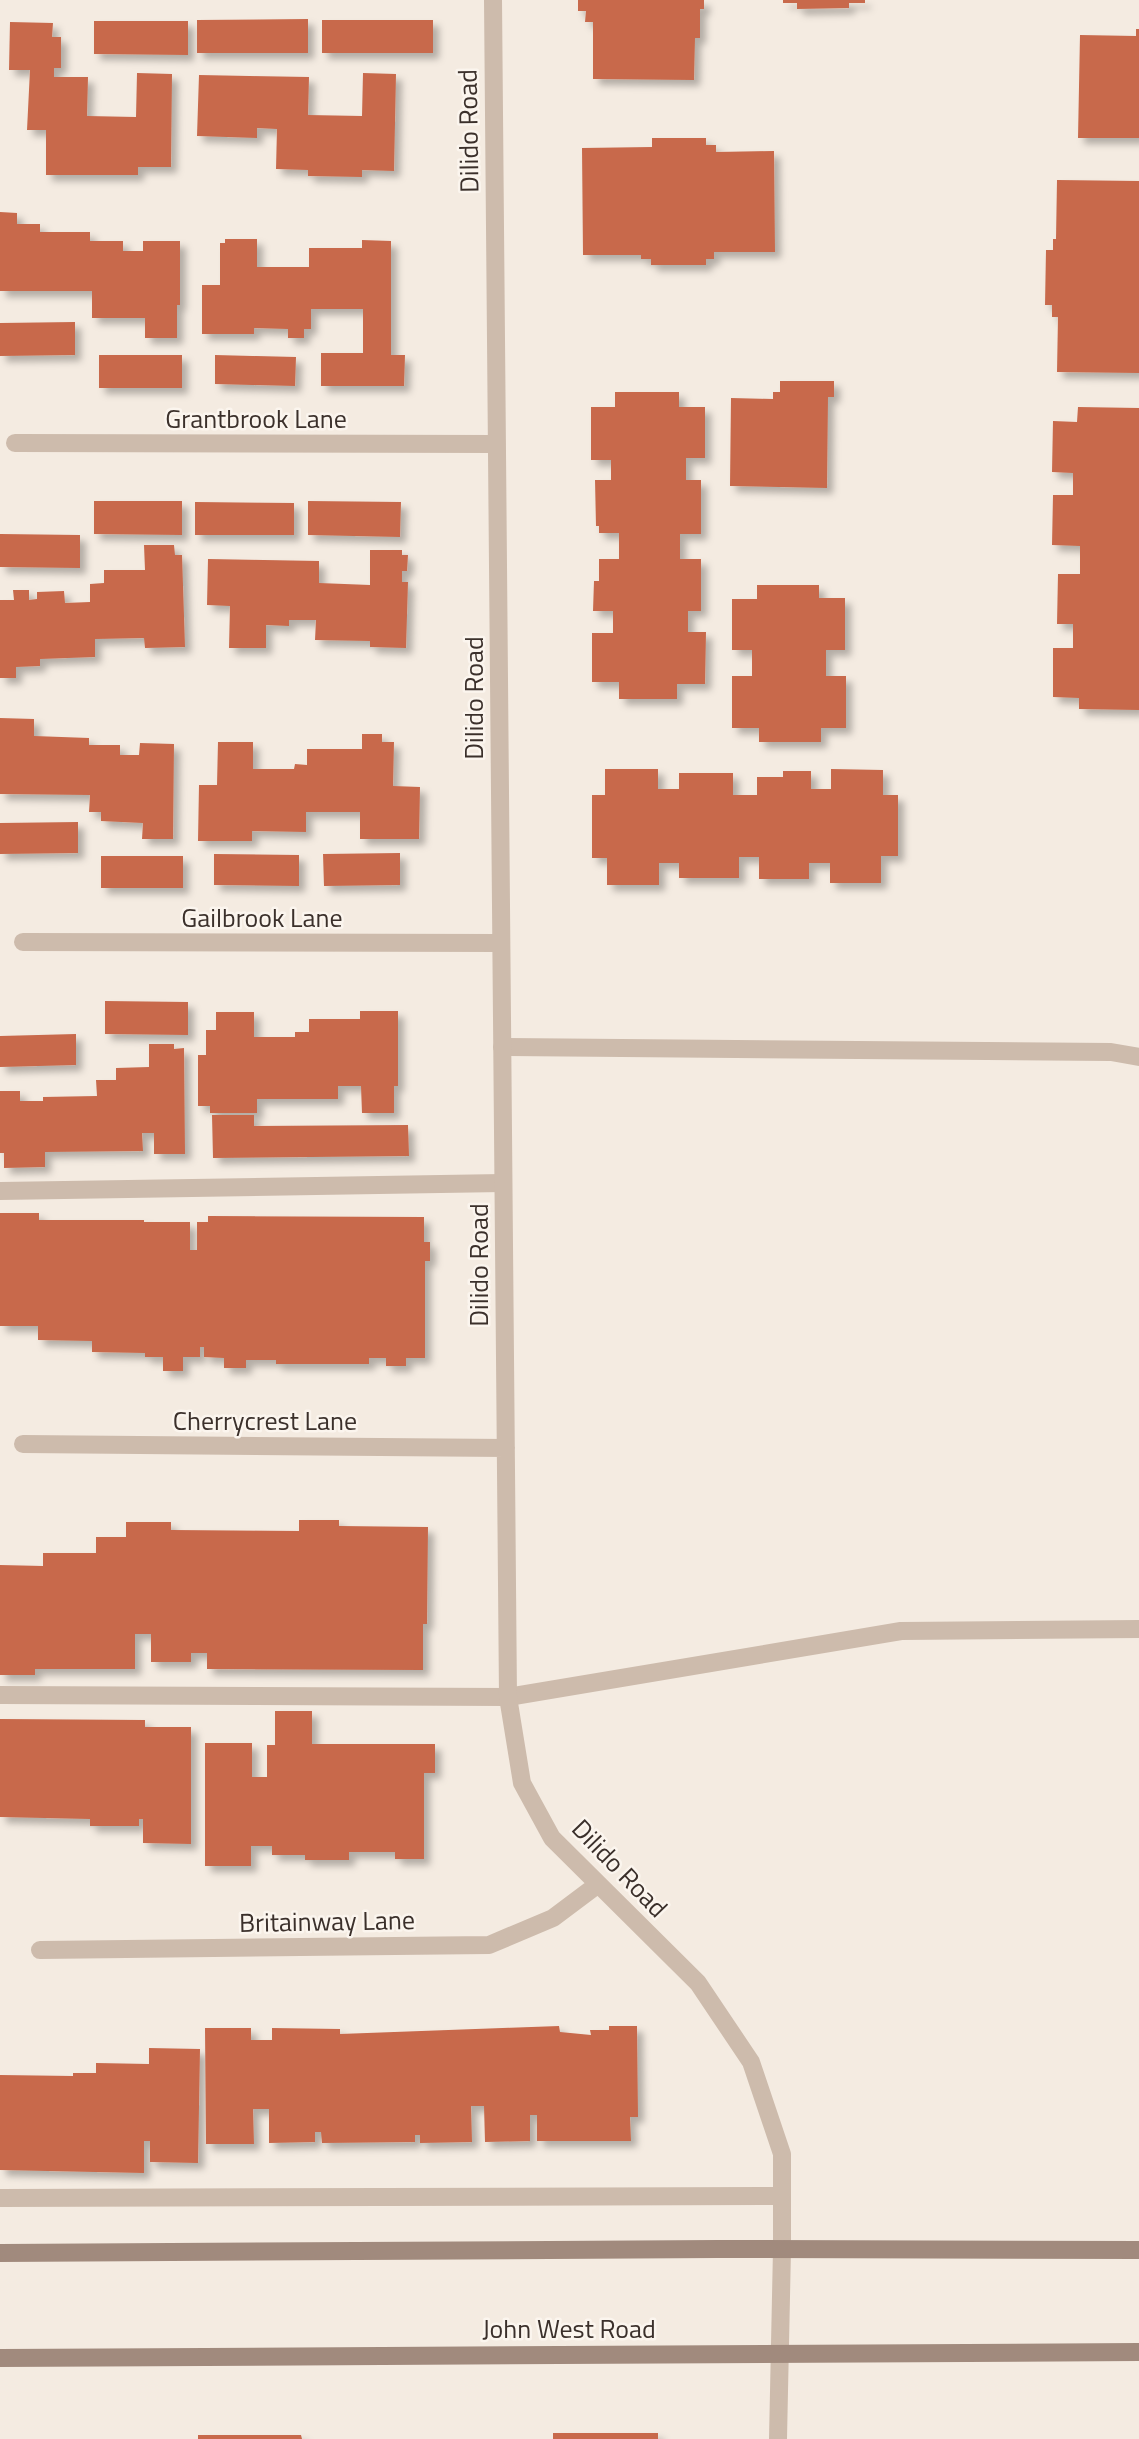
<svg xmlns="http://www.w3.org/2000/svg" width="1139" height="2439" viewBox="0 0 1139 2439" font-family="'Titillium Web',sans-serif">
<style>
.building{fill:#c8694b;filter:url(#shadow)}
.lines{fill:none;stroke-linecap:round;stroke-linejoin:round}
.service{stroke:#cdbbac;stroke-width:18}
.minor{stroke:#cdbbac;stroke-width:18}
.tertiary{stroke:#cdbbac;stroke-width:18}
.secondary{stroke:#a18a7d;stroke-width:18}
.labels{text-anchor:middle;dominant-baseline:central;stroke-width:5;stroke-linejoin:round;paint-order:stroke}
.street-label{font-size:26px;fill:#3b302b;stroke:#fbf5ee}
</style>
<defs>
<filter id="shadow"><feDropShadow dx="6" dy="6" stdDeviation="3.5" flood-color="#0004"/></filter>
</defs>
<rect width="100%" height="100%" fill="#f4ebe1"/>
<path class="building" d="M578,0H704V9H700V38H695L694,80L593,79V22H585L586,11H578Z
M783,0H865V3H849V8L797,9V3H783Z
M308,19V53H197V20Z
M322,20H433V53H322Z
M94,21H188V55L94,54Z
M10,22L53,23L52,37H61V68H54V77H88L87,116L136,117L137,73L172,74L171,167H138V175H46V130H27L30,70H9Z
M1136,29H1139V138H1078L1080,35L1136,36Z
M363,73L396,74L394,171L362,170V177L308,176V170L276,169L277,129L257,128V138L197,136L199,75L309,77L308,115L362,116Z
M652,138H706V145H716V152L774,151L775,252H714V259H706V265H651V259H641V255H583L582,148L652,147Z
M1057,180L1139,181V373L1057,372L1058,317H1052V305H1045L1046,250H1053V239H1056Z
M0,212L17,213V224H40V232H90V241H123V251H143V241H180V305H177V338H145V318H92V291H0Z
M225,239H257V267H309V248H362V240L391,241V355H405L404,386H321V353H363V309H311V329H304V338H288V329L254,328V334H202V285H220V243H225Z
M75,322V355L0,356V323Z
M99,355H182V388H99Z
M215,355L296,357L295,386L215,384Z
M780,381H834V397H828L827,488L730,486L731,398L773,399V392H780Z
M615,392H679V407H705V458H686V480H701V534H680V559H701V611H688V632H706L705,684H677V699H619V682H592V633H613V611H593L594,581H599V559H619V533H599V526H596L595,480H611V460H591V407H615Z
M1078,407L1139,408V710L1079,709V698L1053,697V648H1073V624H1057L1058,574H1080V546L1052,545L1053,495H1073V473L1052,472L1053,421L1077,422Z
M94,501H182V535L94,534Z
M308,501L401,502L400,537L308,535Z
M195,502L294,503V535H195Z
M0,534L80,535V568L0,567Z
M144,545H174L175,555H182L185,647L145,648L144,638L95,639V657L40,659V666L16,667V678H0V600H14L13,590H29V600L37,599V592L64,591L65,603L90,602V584L104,583V570H145Z
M370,550H402V555H408L407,571H402V582H408L406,648L370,647V641L315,640L316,620H289V626L266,625V648H229L230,606L207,605L208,559L319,561V583L370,585Z
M757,585H819V598H845V650H826V676H846V728H821V742H759V728H732V676H752V650H732V599H757Z
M0,718L34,719V736L89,738V745H120V755H139L140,743L174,744L173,839H142L143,823L101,821V812H89L90,795L0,794Z
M362,734H382V742H394L393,786L420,787L419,839H360V812H306V832L252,831V841H198L199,785H217L218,742H253V769H294L295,764L307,765V749H362Z
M605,769H658V789H679V773H733V795H757V777H783V771H811V789H831V769L883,770V795H898V856H881V883H830V863H809V879H759V857H739V878H679V863H659V885H607V858H592V795H605Z
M78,822V853L0,854V823Z
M400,853V885L324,886L323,854Z
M214,854L299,855V886L214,885Z
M101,856H183V888H101Z
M105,1001L188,1002V1035L105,1034Z
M360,1011H398V1086H394V1113H362L361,1086H338V1099H257V1113H210V1106H198V1055H206V1030H216V1012H254V1037H295V1032H309V1019H360Z
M76,1034V1065L0,1067V1036Z
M149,1044H174V1049L184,1048L185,1154H154V1133H142L143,1151L45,1152V1167L4,1168V1153H0V1091H20V1101H43V1097L97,1096L96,1080H116V1068L149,1067Z
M212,1115H254V1126L408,1125L409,1156L213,1158Z
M0,1213H39V1220H144V1222H190V1250H197V1222H208V1216L424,1217V1242H430V1261H425V1358H406V1366H386V1358H369V1364H276V1360H246V1368H224V1358L204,1357V1347H200V1357H183V1371H163V1357H145V1353L92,1352V1341L38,1340V1326H0Z
M299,1520H339V1526L428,1527L427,1624H423V1670L207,1669V1653H191V1662H151V1634H135V1669H35V1675H0V1565L43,1566V1553H96V1537H126V1522H171V1530L299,1531Z
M275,1711H312V1744H435V1773H424V1859H395V1852H349V1860H305V1855H272V1846H251V1866H205V1743H252V1777H267V1745H275Z
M0,1719L145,1720V1727H191V1844L143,1843V1819H139V1826H90V1819L0,1817Z
M559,2026L560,2032L591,2035L590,2030H609V2026H637L638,2117H630L631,2141H537V2115H530V2141L485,2142L484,2106H471L472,2142L420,2143V2135H415V2142L322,2143L321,2132H315V2142L269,2143V2109H253L254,2144H206L205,2028H251V2040H272V2028L340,2029V2034Z
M149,2048L200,2049L198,2163L150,2162V2141H144V2173L0,2170V2075L73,2076V2073H96V2063L149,2064Z
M553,2433H658V2439H553Z
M198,2435H301L302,2439H198Z"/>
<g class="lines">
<path class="service" d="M502,1047L1111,1052L1139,1057
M0,1191L503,1183
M0,1695L508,1697L901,1631L1139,1629
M0,2198L782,2196"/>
<path class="minor" d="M493,0L508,1697L522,1783L552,1838L698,1983L751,2062L782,2154V2249
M15,443L497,444
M23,942L501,943
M23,1444L506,1448
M40,1950L489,1945L553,1918L597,1885"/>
<path class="tertiary" d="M778,2439L782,2249"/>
<path class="secondary" d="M0,2253L717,2249L1139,2250
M0,2358L1139,2352"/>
</g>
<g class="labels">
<g class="street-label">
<text transform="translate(468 131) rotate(-91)">Dilido Road</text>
<text x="256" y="418">Grantbrook Lane</text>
<text transform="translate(473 698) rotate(-90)">Dilido Road</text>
<text x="262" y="917">Gailbrook Lane</text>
<text transform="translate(478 1265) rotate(-90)">Dilido Road</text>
<text x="265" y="1420">Cherrycrest Lane</text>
<text transform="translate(620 1868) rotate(46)">Dilido Road</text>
<text transform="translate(327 1921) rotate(-1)">Britainway Lane</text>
<text x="569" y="2328">John West Road</text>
</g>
</g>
</svg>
